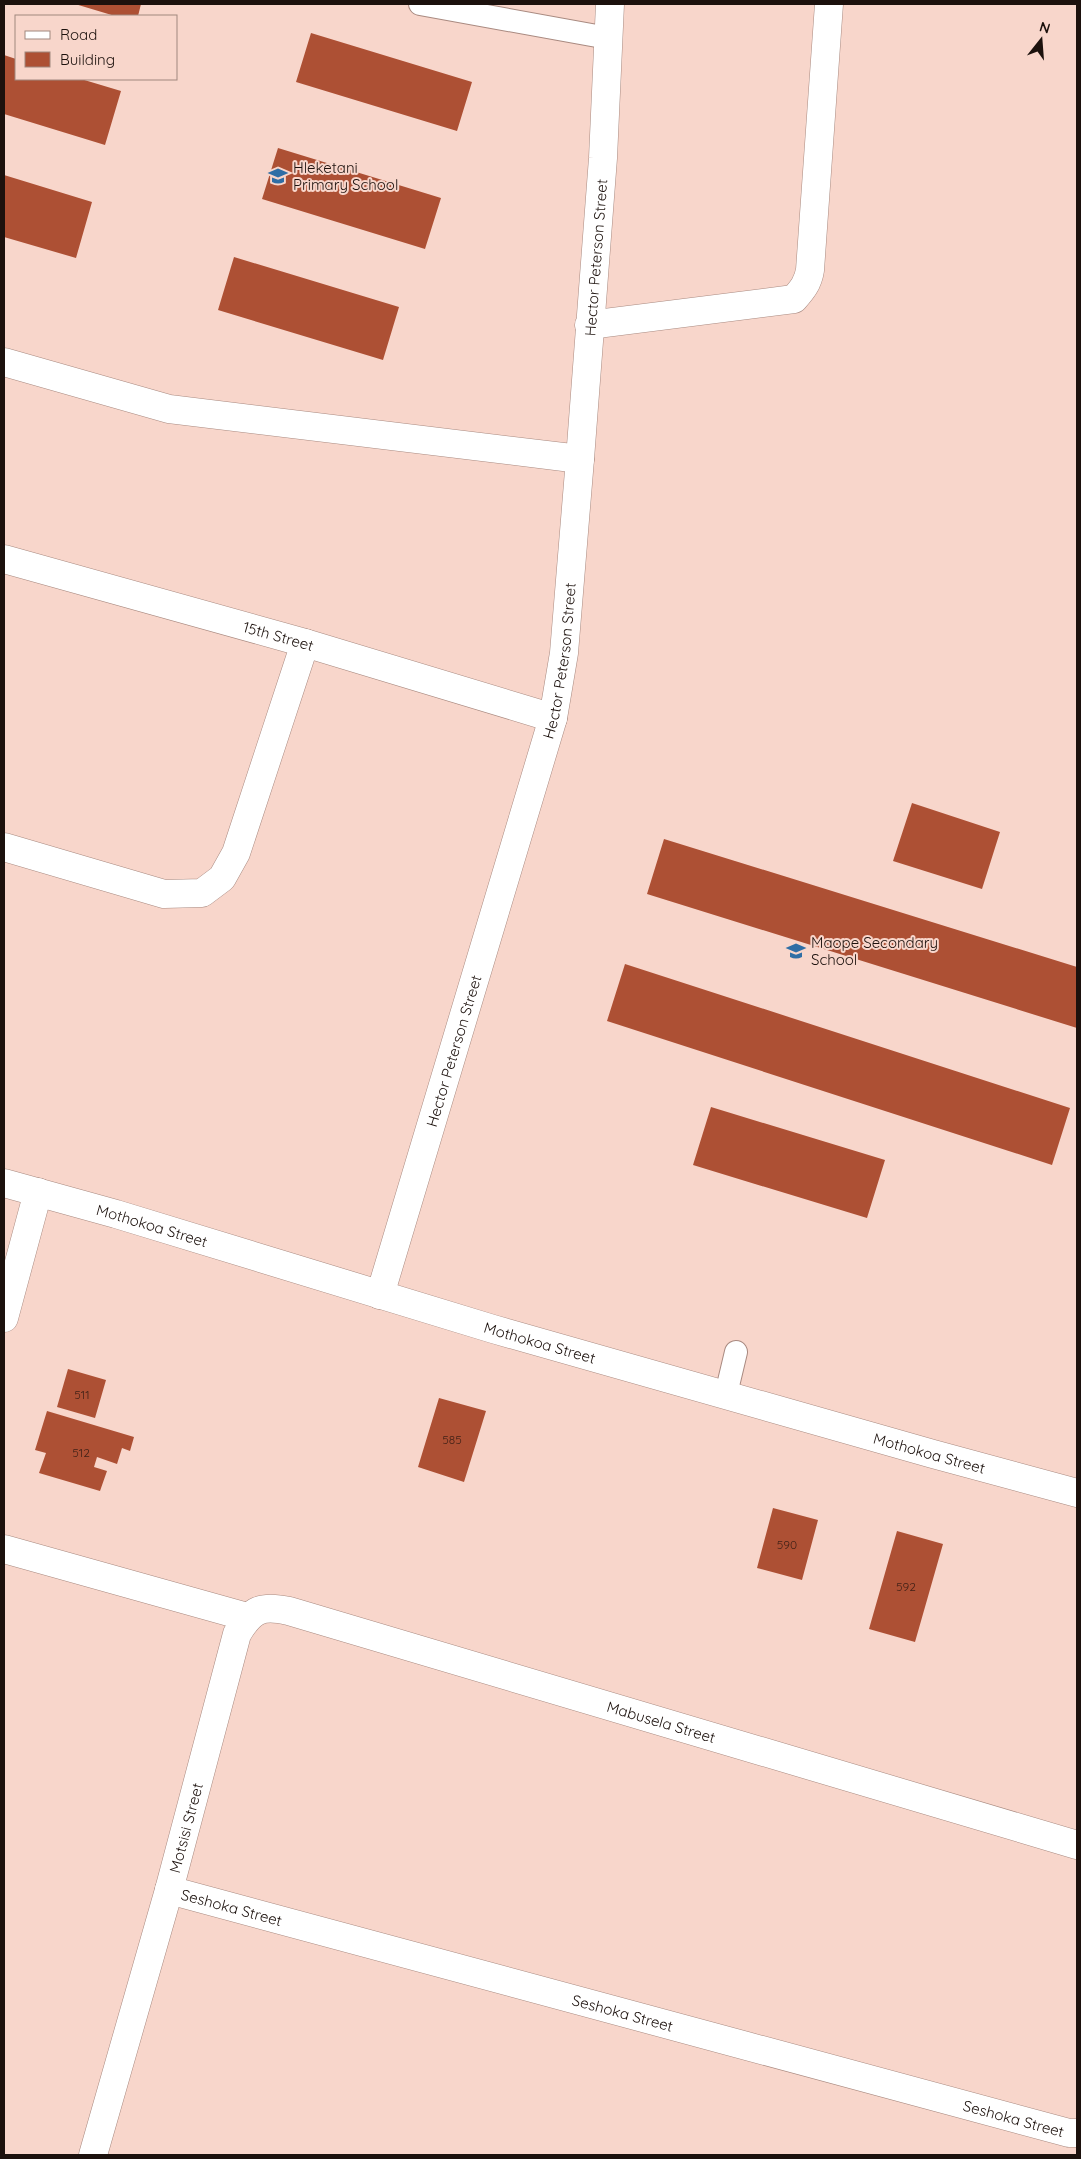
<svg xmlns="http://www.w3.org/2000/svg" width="1081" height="2159" viewBox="0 0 1081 2159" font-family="Quicksand,sans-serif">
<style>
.building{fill:#ad5034}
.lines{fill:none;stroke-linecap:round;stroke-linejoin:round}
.service-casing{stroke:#a98a80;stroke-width:24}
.pedestrian-casing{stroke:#a98a80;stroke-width:29}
.minor-casing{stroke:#a98a80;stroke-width:29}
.service{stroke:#fff;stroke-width:22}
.pedestrian{stroke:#fff;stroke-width:28}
.minor{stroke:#fff;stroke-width:28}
.labels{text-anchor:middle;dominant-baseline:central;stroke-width:4;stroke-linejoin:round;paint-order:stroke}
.number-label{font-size:12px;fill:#402117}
.poi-label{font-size:15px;fill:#1c110d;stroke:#f8d6cb;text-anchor:start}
.street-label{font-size:15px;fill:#1c110d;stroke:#f8d6cb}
</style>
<rect width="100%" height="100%" fill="#f8d6cb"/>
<path class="building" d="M75,4H141L138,16H115Z
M311,33L472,82L457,131L296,82Z
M4,55L16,59V79H81L121,91L105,145L4,114Z
M278,148L441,198L425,249L262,199Z
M4,175L92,202L76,258L4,237Z
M234,257L399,307L383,360L218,310Z
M912,803L1000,832L982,889L893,861Z
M664,839L1077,967V1028L647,894Z
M625,964L1070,1108L1052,1165L607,1021Z
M711,1107L885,1160L867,1218L693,1165Z
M68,1369L106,1380L95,1418L57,1407Z
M439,1398L486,1411L464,1482L418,1467Z
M47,1411L134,1437L130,1451L122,1448L117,1464L97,1457L94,1467L107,1471L100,1491L39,1473L46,1453L35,1450Z
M773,1508L818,1520L802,1580L757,1568Z
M897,1531L943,1544L915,1642L869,1629Z"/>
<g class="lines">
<g class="service-casing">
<path id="service" d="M420,4L608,38
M726,1394L736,1352"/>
</g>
<g class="pedestrian-casing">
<path id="pedestrian" d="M4,362L169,409L580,459
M4,1549L247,1617"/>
</g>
<g class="minor-casing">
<g id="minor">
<path d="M589,325L794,299C802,290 808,283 810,270L829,4"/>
<path id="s1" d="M4,559L305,643L553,718"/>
<path d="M4,847L164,894L202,893L222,878L236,853L305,643"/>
<path id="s2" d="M4,1183L116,1214L493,1329L933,1454L1077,1493"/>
<path id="s3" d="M380,1295L553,718L564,653L580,459L603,158L610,4"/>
<path d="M4,1318L38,1192"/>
<path id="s4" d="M169,1890L1069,2133H1077"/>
<path id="s5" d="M93,2155L169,1890L237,1634C252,1609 261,1605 289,1611L1077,1845"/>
</g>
</g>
<use href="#service" class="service"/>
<use href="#pedestrian" class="pedestrian"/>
<use href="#minor" class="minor"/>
</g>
<defs>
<g id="school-bare" transform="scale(1.5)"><path d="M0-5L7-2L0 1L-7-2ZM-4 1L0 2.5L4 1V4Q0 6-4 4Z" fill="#2f6ea5" stroke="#f8d6cb" stroke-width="2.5" paint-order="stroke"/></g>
</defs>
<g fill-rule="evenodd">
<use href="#school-bare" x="278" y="176"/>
<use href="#school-bare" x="796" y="951"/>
</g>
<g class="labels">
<g class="number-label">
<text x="82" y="1394">511</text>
<text x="452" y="1439">585</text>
<text x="81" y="1452">512</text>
<text x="787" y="1544">590</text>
<text x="906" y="1586">592</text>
</g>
<g class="poi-label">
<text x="293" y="167">Hleketani<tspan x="293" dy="17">Primary School</tspan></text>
<text x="811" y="942">Maope Secondary<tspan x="811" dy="17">School</tspan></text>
</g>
<g class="street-label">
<text stroke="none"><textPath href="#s3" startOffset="1065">Hector Peterson Street</textPath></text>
<text stroke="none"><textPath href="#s1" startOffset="285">15th Street</textPath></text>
<text stroke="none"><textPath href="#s3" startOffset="660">Hector Peterson Street</textPath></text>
<text stroke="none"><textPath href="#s3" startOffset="255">Hector Peterson Street</textPath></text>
<text stroke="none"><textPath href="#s2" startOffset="154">Mothokoa Street</textPath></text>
<text stroke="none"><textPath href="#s2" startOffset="559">Mothokoa Street</textPath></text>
<text stroke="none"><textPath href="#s2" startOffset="964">Mothokoa Street</textPath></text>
<text stroke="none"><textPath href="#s5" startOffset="992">Mabusela Street</textPath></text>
<text stroke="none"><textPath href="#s5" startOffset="340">Motsisi Street</textPath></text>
<text stroke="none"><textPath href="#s4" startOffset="65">Seshoka Street</textPath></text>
<text stroke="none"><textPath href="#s4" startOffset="470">Seshoka Street</textPath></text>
<text stroke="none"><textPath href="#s4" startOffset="875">Seshoka Street</textPath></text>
</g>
</g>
<rect width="1081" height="2159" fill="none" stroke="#1c110d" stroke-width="10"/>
<rect x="15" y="15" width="162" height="65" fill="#f8d6cb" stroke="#a0877f"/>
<rect x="25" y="31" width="25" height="8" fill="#ffffff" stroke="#a0877f"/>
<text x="60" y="40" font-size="15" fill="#1c110d">Road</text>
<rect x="25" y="52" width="25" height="15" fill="#ad5034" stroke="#a0877f"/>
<text x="60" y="65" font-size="15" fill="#1c110d">Building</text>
<g transform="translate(1041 40) rotate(17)" stroke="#f8d6cb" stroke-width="4" paint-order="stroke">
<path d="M0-4L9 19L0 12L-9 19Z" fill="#1c110d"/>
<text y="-8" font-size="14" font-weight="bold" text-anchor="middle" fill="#1c110d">N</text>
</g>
</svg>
